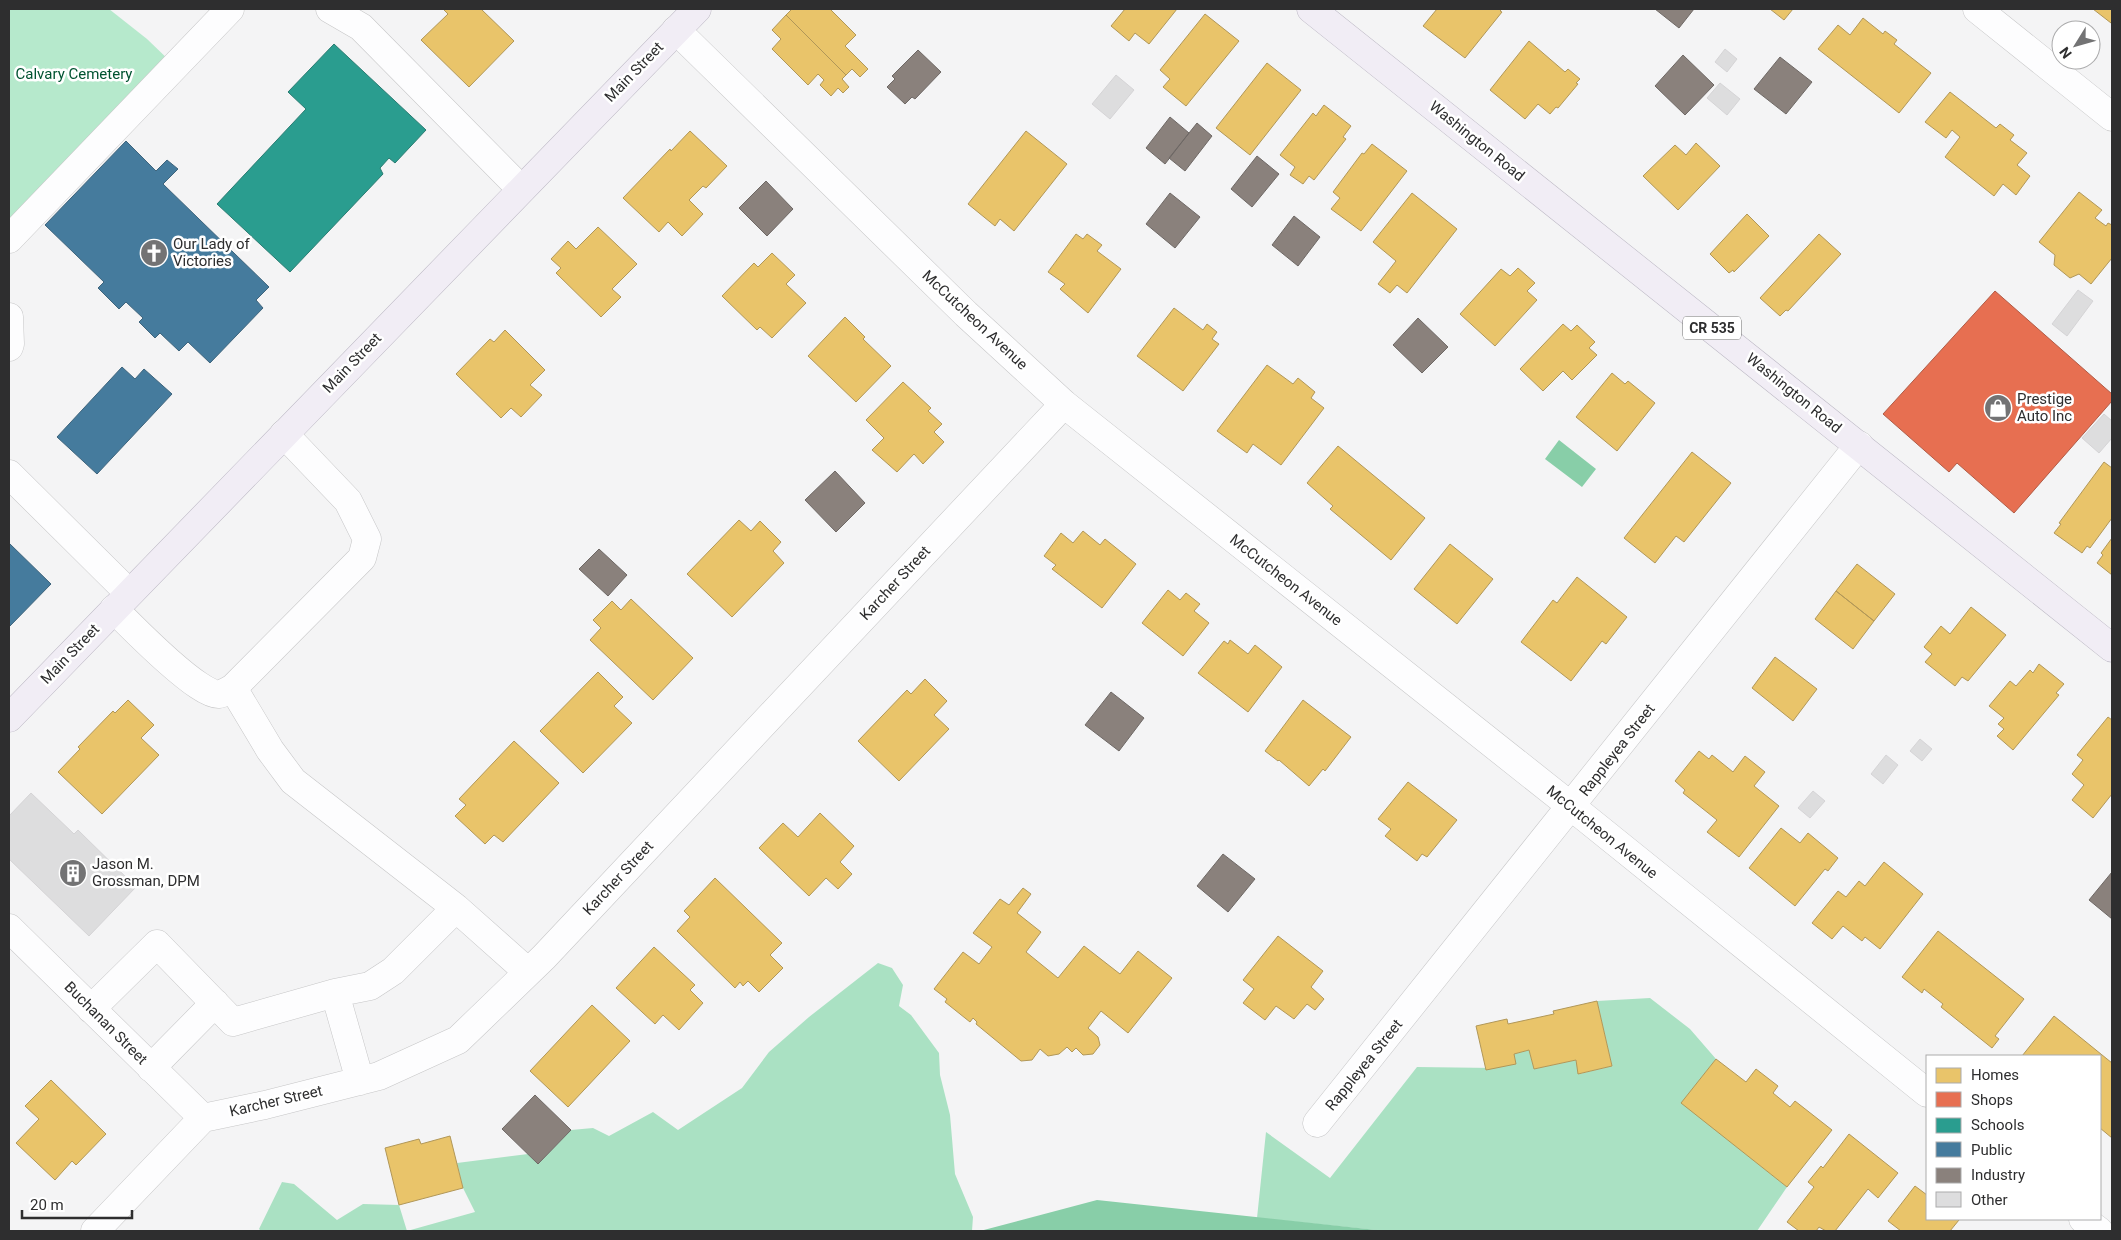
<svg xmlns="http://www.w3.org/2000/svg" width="2121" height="1240" viewBox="0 0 2121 1240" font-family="Roboto,sans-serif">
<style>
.green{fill:#b6e9cc}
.forest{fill:#aae1c3}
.water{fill:#88cea8}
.homes{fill:#e9c46a;stroke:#b19758}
.shops{fill:#e76f51;stroke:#b05c47}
.schools{fill:#2a9d8f;stroke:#2b7c72}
.public{fill:#457b9d;stroke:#3e647c}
.industry{fill:#8a817c;stroke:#6e6865}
.building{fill:#ddddde;stroke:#d5d4d6}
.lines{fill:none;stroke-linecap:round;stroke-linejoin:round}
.minor-casing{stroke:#c6c6c7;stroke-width:29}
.major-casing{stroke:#bbb7c3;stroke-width:29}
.minor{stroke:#fdfdfe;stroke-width:28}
.major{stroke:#f1edf5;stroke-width:28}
.labels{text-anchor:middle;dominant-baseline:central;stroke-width:5;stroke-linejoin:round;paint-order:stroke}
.shield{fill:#fff;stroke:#6d6d6d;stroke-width:1}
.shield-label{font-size:14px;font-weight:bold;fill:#2e2e2f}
.street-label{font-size:15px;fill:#2e2e2f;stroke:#fff}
.park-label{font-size:15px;fill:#005331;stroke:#fff}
.poi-label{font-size:15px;fill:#2e2e2f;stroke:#fff;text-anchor:start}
</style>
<rect width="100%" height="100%" fill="#f4f4f5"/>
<path class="green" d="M9,9H109L147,39L174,65L9,239Z"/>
<path class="forest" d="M878,963L892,968L903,985L899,1006L911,1015L939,1053L940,1075L950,1115L955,1174L973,1217L972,1231H261L259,1229L282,1182L294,1184L337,1220L363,1204L399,1205L407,1231L475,1212L463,1188L457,1163L528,1154L538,1164L571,1130L593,1128L609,1136L653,1112L678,1130L742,1088L769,1052L809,1017Z
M1650,998L1690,1029L1716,1059L1682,1103L1787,1187L1757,1231H1386L1257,1218L1266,1132L1330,1178L1417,1067L1495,1068L1514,1054L1529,1050L1534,1069L1576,1060L1579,1074L1612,1066L1597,1001Z"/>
<path class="water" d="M1559,440L1596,469L1582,487L1545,459Z
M1097,1200L1386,1231H980Z"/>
<path class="homes" d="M443,9H481L514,41L469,87L421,40L448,14Z
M792,9H830L856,35L845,46L868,69L860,77L852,69L846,75L786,15Z
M1125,9H1177L1149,44L1135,33L1129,41L1111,26Z
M1437,9H1502L1500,11L1502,12L1465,58L1423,26Z
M1770,9H1793L1784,20Z
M2093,9H2112V21L2111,23Z
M1205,14L1239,41L1186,106L1163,87L1170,79L1160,70Z
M786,15L846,75L842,79L849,87L843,93L838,88L831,96L820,85L824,80L818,74L808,85L772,49L781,39L772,30Z
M1863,18L1883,34L1885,31L1897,40L1894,44L1931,73L1899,113L1818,49L1838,25L1850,35Z
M1529,41L1565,72L1568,69L1580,79L1576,83L1578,84L1558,108L1556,107L1550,114L1538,104L1525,119L1490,90Z
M1267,63L1301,90L1250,155L1216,128Z
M1950,92L1996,128L2000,124L2014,135L2010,140L2027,153L2017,165L2030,176L2016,195L2003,184L1994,196L1945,157L1960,137L1952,130L1946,138L1925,122Z
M1324,105L1351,126L1343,137L1346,139L1314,180L1309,176L1303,184L1290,175L1295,167L1280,155L1313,113L1316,116Z
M690,131L727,166L706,188L703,186L689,200L703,214L682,236L668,222L659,232L623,198L670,149L671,151Z
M1026,131L1067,164L1014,231L1000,219L995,226L968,204Z
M1696,143L1720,166L1678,210L1643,176L1675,145L1686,155Z
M1372,144L1407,171L1361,231L1331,209L1340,198L1333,192L1362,153L1364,154Z
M2079,192L2102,210L2095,218L2106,226L2108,223L2112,225V258L2091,284L2079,274L2070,278L2054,265L2055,255L2039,242Z
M1412,193L1457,229L1407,293L1397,285L1390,293L1378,284L1396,261L1373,242Z
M1747,214L1769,236L1734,272L1733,270L1729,273L1710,254Z
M598,227L637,264L612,289L621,297L601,317L556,273L561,268L551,259L568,241L576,249Z
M1076,234L1083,239L1087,234L1102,245L1097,251L1121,269L1088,313L1060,289L1065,284L1048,272Z
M1819,234L1841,254L1788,311L1786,310L1780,316L1760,298Z
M772,253L795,275L786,284L806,303L772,338L760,327L757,330L722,296L754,263L758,267Z
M1518,268L1535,283L1527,291L1537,300L1495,346L1460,314L1501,269L1510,276Z
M1174,308L1203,330L1207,324L1217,332L1212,339L1219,344L1183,391L1137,356Z
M845,317L865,337L863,339L891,366L856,402L808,356Z
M1563,324L1571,331L1577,325L1595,342L1589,348L1597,355L1572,380L1563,371L1543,391L1520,369Z
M505,330L545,370L530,385L542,395L521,417L511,408L501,418L456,374L490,339L494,342Z
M1267,365L1293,384L1298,378L1315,392L1311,398L1324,408L1281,465L1253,444L1247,453L1217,431Z
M1612,373L1625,384L1628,381L1655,403L1617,451L1576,417Z
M903,382L931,408L928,411L942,424L934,432L944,442L923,464L914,454L897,472L872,450L884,438L866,420Z
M1338,446L1425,518L1391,560L1330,509L1333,506L1307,483Z
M1692,452L1731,483L1684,542L1676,536L1655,563L1624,538Z
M2104,462L2112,468V518L2090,548L2087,546L2082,553L2054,533L2061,524L2059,523Z
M739,520L751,531L760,521L781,542L773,551L784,563L732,617L687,574Z
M1083,531L1100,545L1105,539L1136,564L1102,608L1052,569L1056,565L1044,556L1061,533L1073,543Z
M2112,538V575L2097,563L2103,555L2101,553Z
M1450,544L1493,579L1457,624L1414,589Z
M1857,564L1895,594L1874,621L1836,591Z
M1577,577L1627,617L1606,644L1602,641L1571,681L1521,642L1553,600L1557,603Z
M1168,590L1180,600L1186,593L1200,604L1194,611L1209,623L1183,656L1142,623Z
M1836,591L1874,621L1853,649L1815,619Z
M631,599L693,658L653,700L590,640L601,628L593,620L612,601L621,610Z
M1971,607L2006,635L1968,681L1962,677L1955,686L1925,662L1932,654L1924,647L1941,626L1950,634Z
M1230,640L1248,654L1255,645L1282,667L1248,712L1198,673L1224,641L1228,644Z
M1775,657L1817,689L1793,721L1752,688Z
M2039,664L2064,684L2056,693L2059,695L2013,750L1997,736L2004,729L1998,724L2004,718L1989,706L2010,681L2016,686L2030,670L2033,673Z
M598,672L623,697L614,706L632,723L583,773L540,731Z
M925,679L947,701L934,715L949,729L899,781L858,741L907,690L911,694Z
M128,700L154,725L141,738L159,755L102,814L58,772L80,749L78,747L113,711L115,713Z
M1303,700L1351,737L1325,771L1323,769L1309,786L1279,760L1278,761L1265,751Z
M2108,717L2112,720V794L2093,818L2072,800L2084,785L2072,774L2083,760L2077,755Z
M514,741L559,783L503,842L494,835L485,844L455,816L466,805L459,799Z
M1699,751L1709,759L1712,755L1733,772L1745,756L1765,772L1754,786L1779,806L1739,857L1707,832L1717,820L1683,793L1685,790L1675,781Z
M1408,782L1457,820L1427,857L1422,854L1417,861L1385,836L1391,829L1378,819Z
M820,813L854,846L840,862L852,874L838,889L826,878L809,896L759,848L783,823L798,837Z
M1781,828L1800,843L1808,833L1838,858L1828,871L1825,869L1795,906L1749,868Z
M1884,862L1923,894L1880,949L1865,937L1862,941L1843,926L1832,939L1812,923L1838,891L1846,897L1859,881L1865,886Z
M715,878L782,943L770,955L783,968L759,992L748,981L743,986L740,982L735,988L677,931L690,917L684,911Z
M1023,888L1031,894L1017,913L1041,932L1026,952L1058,978L1084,946L1120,974L1138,951L1172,978L1128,1033L1101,1011L1088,1028L1098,1037L1100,1045L1093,1054L1083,1055L1076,1048L1072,1052L1067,1047L1059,1054L1048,1056L1040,1049L1032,1060L1021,1061L976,1024L977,1022L973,1018L970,1022L945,1002L947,999L934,989L963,952L979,964L992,947L973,933L1000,899L1009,905Z
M1938,931L2024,999L1995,1036L1999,1039L1992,1048L1941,1007L1943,1004L1924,989L1922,993L1902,977Z
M1278,936L1323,971L1311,987L1324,999L1315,1010L1307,1004L1294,1019L1276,1006L1265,1020L1243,1003L1254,989L1243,980Z
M654,947L695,985L690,990L703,1003L679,1030L663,1015L655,1024L616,988Z
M1597,1001L1612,1066L1578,1074L1576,1060L1534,1069L1529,1050L1514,1054L1516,1064L1486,1070L1476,1026L1507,1019L1508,1024L1554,1014L1553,1011Z
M592,1005L630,1041L568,1107L530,1071Z
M2054,1016L2112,1063V1138L2100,1128V1056H2022Z
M1716,1059L1746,1082L1756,1069L1778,1086L1773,1093L1790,1107L1795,1101L1832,1130L1787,1187L1681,1103Z
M51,1080L106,1134L76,1165L72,1161L55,1180L16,1143L39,1119L25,1106Z
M1849,1134L1898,1173L1878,1198L1868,1189L1835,1231H1826L1819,1227L1816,1231H1799L1787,1222L1814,1187L1808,1182L1821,1166L1823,1168Z
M450,1136L463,1188L399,1205L385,1148L419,1139L421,1144Z
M1915,1186L1927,1195V1219H1957L1959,1220L1950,1231H1901L1888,1221Z"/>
<path class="shops" d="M1995,291L2112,394V401L2014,513L1957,463L1949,472L1883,414Z"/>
<path class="schools" d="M334,44L426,130L395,163L389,158L380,168L383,174L290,272L217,204L306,109L288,92Z"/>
<path class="public" d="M126,141L156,171L167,160L178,169L163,184L269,287L256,300L263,308L210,363L188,342L179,351L160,333L155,338L139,322L143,318L126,302L119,309L98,288L104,282L45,225Z
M122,367L135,379L144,369L172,394L97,474L57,437Z
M9,543L51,584L9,627Z"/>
<path class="industry" d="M1655,9H1694L1679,28Z
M918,50L941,72L915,99L912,97L905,104L887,87L895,79L892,76Z
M1683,55L1714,85L1685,115L1655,86Z
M1780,57L1812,82L1786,114L1754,89Z
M1170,117L1189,133L1165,164L1146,148Z
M1197,123L1212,136L1185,171L1169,158Z
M1257,156L1279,174L1252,207L1231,189Z
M766,181L793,209L767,236L739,208Z
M1170,193L1200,217L1175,248L1146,224Z
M1294,216L1320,237L1298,266L1272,245Z
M1418,318L1448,347L1422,373L1393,345Z
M835,471L865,503L836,532L805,500Z
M599,549L627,575L608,596L579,569Z
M1111,692L1144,718L1119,751L1085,725Z
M1223,854L1255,879L1228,912L1197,886Z
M2112,872V919L2089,900Z
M535,1095L571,1130L538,1164L502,1129Z"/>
<path class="building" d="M1725,49L1737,59L1727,72L1715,62Z
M1116,75L1134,90L1110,119L1092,104Z
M1720,83L1740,99L1727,115L1707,98Z
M2078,290L2093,301L2067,336L2052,324Z
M2104,414L2112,421V438L2099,453L2082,438Z
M1920,739L1932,749L1922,761L1910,751Z
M1886,755L1898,765L1883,784L1871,774Z
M1813,791L1825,801L1810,818L1798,808Z
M31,793L74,834L78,830L136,887L89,936L9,859V816Z"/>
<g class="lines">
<g class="minor-casing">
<path id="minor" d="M330,9L361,27L521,189
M1977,9L2112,117
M676,30L966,314L1064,404L1572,807L1927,1093
M9,239L230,9
M9,317L10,344L9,347
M9,474L129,593
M114,609C130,625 200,697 219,694C223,694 229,690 233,688L362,558L367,539L348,501L284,434
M233,688L270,750L293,781L456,908
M9,928L203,1118
M335,993L370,986L393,971L456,908L528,972
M91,1009L157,944L233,1022L335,993L360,1081
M151,1068L215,1003
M1317,1123L1859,445
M2083,1219L2099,1231
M95,1231L203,1118L265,1105L379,1076L458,1040L544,957L1064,404"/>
</g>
<g class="major-casing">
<path id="major" d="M1311,9L2112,648
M9,718L697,9"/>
</g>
<use href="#minor" class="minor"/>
<use href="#major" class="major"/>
</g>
<defs>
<g id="church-disc" transform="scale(1.4375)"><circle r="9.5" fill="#737374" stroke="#fff"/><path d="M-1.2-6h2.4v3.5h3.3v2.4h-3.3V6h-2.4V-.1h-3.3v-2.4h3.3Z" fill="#fff"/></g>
<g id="shop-disc" transform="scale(1.4375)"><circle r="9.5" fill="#737374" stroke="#fff"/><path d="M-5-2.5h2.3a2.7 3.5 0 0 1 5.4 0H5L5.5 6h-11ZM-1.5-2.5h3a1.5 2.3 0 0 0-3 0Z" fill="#fff"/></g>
<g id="building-disc" transform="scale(1.4375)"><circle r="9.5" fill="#737374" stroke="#fff"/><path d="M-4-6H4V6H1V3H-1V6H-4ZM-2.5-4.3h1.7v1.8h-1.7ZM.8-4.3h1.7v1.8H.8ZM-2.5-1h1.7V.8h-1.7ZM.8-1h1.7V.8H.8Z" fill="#fff"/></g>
</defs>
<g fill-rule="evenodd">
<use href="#church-disc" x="154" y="253"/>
<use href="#shop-disc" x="1998" y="408"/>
<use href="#building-disc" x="73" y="873"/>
</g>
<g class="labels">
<rect class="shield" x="1683" y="316.5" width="58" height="23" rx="4"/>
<g class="shield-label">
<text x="1712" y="328">CR 535</text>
</g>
<g class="street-label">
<text transform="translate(634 72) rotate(-46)">Main Street</text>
<text transform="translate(1477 141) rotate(39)">Washington Road</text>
<text transform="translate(975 320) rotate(43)">McCutcheon Avenue</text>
<text transform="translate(352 363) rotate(-46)">Main Street</text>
<text transform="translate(1794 393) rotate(39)">Washington Road</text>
<text transform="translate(1286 580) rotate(38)">McCutcheon Avenue</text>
<text transform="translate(895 583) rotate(-47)">Karcher Street</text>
<text transform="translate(70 654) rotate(-46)">Main Street</text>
<text transform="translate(1617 750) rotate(-52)">Rappleyea Street</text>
<text transform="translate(1602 832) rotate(39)">McCutcheon Avenue</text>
<text transform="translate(618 878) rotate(-47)">Karcher Street</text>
<text transform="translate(106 1023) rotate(45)">Buchanan Street</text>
<text transform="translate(1364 1065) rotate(-51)">Rappleyea Street</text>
<text transform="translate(276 1101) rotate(-13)">Karcher Street</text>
</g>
<g class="park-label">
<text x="74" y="74">Calvary Cemetery</text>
</g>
<g class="poi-label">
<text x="173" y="244">Our Lady of<tspan x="173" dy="17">Victories</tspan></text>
<text x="2017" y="399">Prestige<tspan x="2017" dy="17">Auto Inc</tspan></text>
<text x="92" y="864">Jason M.<tspan x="92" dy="17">Grossman, DPM</tspan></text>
</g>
</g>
<rect width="2121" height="1240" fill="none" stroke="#2e2e2f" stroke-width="20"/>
<rect x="1926" y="1055" width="175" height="165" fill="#ffffff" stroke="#ababac"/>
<rect x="1936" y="1068" width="25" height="15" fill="#e9c46a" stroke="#ababac"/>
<text x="1971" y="1080" font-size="15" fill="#2e2e2f">Homes</text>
<rect x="1936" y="1092" width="25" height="15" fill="#e76f51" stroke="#ababac"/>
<text x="1971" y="1105" font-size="15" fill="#2e2e2f">Shops</text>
<rect x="1936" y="1118" width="25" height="15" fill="#2a9d8f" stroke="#ababac"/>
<text x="1971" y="1130" font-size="15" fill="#2e2e2f">Schools</text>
<rect x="1936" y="1142" width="25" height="15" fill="#457b9d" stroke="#ababac"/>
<text x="1971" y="1155" font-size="15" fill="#2e2e2f">Public</text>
<rect x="1936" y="1168" width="25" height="15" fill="#8a817c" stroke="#ababac"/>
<text x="1971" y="1180" font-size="15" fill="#2e2e2f">Industry</text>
<rect x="1936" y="1192" width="25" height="15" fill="#ddddde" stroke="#ababac"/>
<text x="1971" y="1205" font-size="15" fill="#2e2e2f">Other</text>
<g transform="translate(2076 45) rotate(233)"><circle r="24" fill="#ffffff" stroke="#ababac"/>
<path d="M0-4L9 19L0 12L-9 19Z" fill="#737374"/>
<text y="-8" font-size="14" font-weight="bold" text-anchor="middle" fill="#2e2e2f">N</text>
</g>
<path d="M22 1210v8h110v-8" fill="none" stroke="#2e2e2f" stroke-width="2.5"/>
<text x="30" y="1210" font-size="15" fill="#2e2e2f" stroke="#ffffff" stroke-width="4" paint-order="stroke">20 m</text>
</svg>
